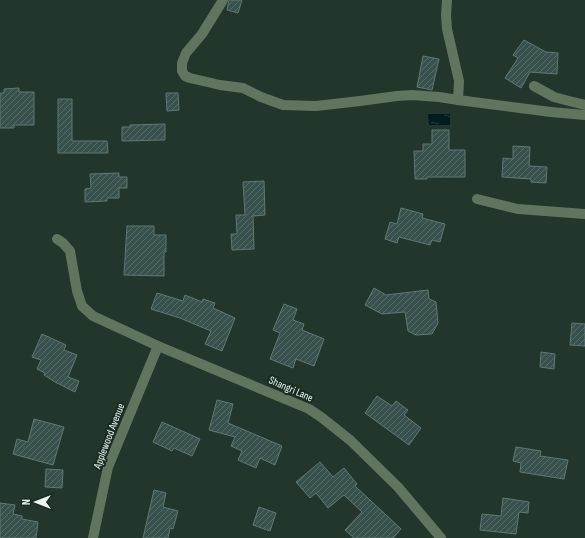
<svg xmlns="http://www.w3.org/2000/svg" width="585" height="538" viewBox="0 0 585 538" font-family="'Sofia Sans Condensed',sans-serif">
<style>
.water{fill:url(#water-ripples)}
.building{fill:url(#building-hatch);stroke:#5f7975}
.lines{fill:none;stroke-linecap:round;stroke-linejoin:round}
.minor{stroke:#61745d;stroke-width:10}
.labels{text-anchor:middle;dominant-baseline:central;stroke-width:4;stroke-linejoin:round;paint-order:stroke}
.street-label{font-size:11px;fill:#ecf8f1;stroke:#182c22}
</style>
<defs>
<pattern id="water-ripples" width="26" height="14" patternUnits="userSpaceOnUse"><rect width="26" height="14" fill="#001c1f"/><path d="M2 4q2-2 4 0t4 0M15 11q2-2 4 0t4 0" fill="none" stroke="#253e40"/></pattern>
<pattern id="building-hatch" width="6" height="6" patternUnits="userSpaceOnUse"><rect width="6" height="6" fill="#38514d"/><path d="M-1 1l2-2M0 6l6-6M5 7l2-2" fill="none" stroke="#556b67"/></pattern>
</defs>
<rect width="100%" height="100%" fill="#22362c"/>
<path class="water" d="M428,114H450V125H429Z"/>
<path class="building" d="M229,0H242L238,13L227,10Z
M524,40L546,52L558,53L557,74L530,72L521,88L505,78L518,58L513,55Z
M423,56L439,59L432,90L417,87Z
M19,88V92H34V125H14V128H0V93H4V89Z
M166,93H178L179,110L167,111Z
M58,99H72V141H107L108,153H58Z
M165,124V140L122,141V127H130V125Z
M432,130H449V150H465V177H427V179H415L414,151H423V144H432Z
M513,146L530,147L529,166L547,167L546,183L531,182V179L502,177L503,158L513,159Z
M119,173V177H127V188H119V198H107V201L85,202V189L91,188L90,174Z
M264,181L265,215L253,216L254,249L232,250L231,234H237L236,215H245L243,182Z
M401,208L423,214L422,218L445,224L440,242L432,240L430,245L399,237L397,243L385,239L390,222L397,224Z
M127,226H154V235H166V252H164V276L124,275Z
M374,288L386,295L428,290L429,299L436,302L438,323L432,334L416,335L408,331L405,312L382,314L365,305Z
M157,293L183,301L185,295L202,302L203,299L215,303L213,308L235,318L222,351L205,344L211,331L180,318L151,309Z
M284,304L297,309L293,320L304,324L302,330L324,339L314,366L296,359L293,368L270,359L280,333L273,330Z
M572,323L585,324V346L570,345Z
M42,334L66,345L64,350L77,355L68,377L79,381L75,392L55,382L44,375L45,373L37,369L41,360L32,357Z
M541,352L555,354L554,369L540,367Z
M377,396L392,406L396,401L408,410L404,415L421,428L409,445L365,413Z
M217,400L233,404L228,423L282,446L275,465L260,458L256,468L238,460L242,451L231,446L235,437L209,430Z
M34,419L64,427L53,465L13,454L17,439L28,442Z
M162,422L200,439L192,456L174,448L172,451L153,442Z
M516,447L541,451L540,456L568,460L564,479L520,472L521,463L513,461Z
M320,462L333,477L344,468L357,484L355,486L401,529L393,538H354L345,530L362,512L344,495L328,508L316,493L310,498L296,482Z
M46,469L63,470L62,488L45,487Z
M154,490L166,493L163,507L178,511L173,529L170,528L168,538H143Z
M503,498L529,502L528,513L519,512L516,534L480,530L482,514L501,516Z
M0,503L15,505L13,514L22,516V519L38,522L36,538H0Z
M259,507L276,513L270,531L253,525Z"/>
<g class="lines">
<path class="minor" d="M223,0L202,34L186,53L182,63V71L185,76L190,78L220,85L243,88L261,97L283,105L316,106L360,101L397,96L412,95L439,97L458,100L459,81L447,29L446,15L447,0
M534,86L554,97L569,101L585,105
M458,100L551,112L585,115
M477,199L518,209L585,214
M57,239L63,243L70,251L77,291L82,306L93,316L158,346L309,409L321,417L350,440L398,487L441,538
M93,538L108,467L158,346"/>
</g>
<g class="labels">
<g class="street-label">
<text transform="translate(291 389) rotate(24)">Shangri Lane</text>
<text transform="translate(109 436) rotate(-69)">Applewood Avenue</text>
</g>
</g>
<g transform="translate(36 502) rotate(270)" stroke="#182c22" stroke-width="3" paint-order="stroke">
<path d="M0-3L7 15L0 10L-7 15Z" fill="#ecf8f1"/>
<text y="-6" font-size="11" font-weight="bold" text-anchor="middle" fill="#ecf8f1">N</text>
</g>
</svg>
